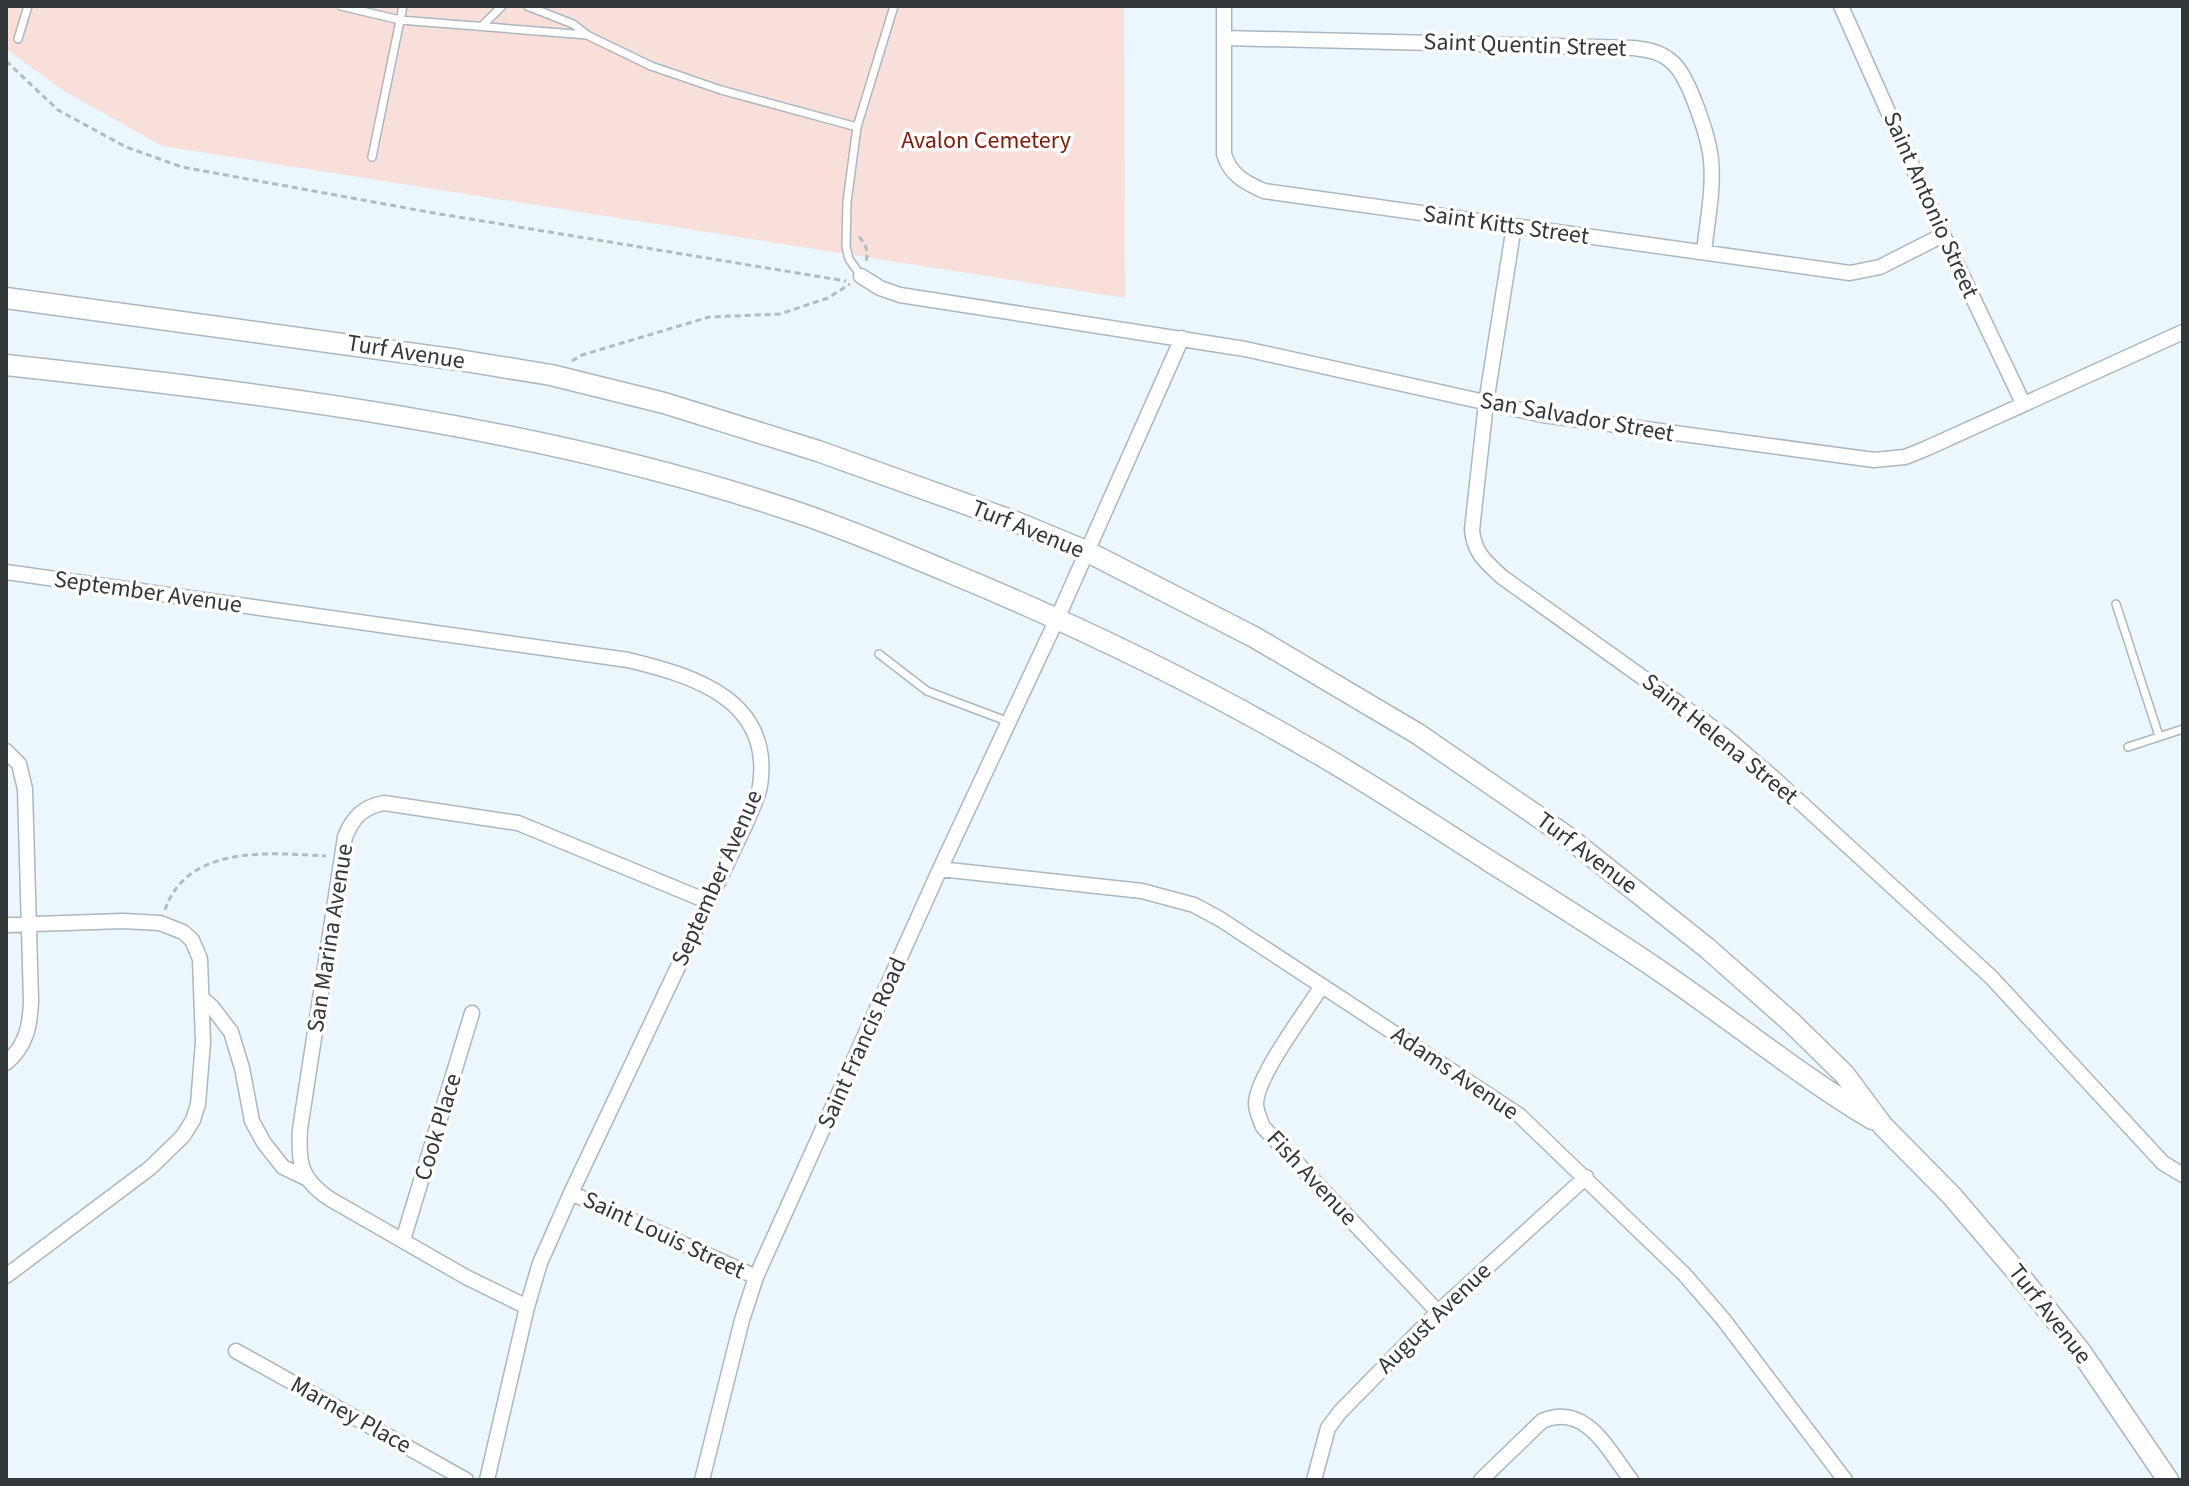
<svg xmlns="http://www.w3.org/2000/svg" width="2189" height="1486" viewBox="0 0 2189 1486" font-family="'Source Sans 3',sans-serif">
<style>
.green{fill:#f8dfd9}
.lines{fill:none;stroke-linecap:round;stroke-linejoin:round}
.service-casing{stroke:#acb7c0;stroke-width:10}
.minor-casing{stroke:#acb7c0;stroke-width:17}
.secondary-casing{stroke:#acb7c0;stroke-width:23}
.path{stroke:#b2bbc0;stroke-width:3;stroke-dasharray:6 4;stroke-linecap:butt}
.service{stroke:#fff;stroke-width:7}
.minor{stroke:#fff;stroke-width:14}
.secondary{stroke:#fff;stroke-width:20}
.labels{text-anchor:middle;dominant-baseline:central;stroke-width:7;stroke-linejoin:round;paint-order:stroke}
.street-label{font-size:24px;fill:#32373a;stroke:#fff}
.park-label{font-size:24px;fill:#851807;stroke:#fff}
</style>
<rect width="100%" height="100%" fill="#ecf6fd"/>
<path class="green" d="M6,6H1124L1125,298L162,146L64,91L6,49Z"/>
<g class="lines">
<g class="service-casing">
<path id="service" d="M341,6L400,20L587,35L651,66L721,90L857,127
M527,6L573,24L586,34
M482,26L502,6
M18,39L28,6
M372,157L403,6
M861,276L849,259L846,247L847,202L857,127L894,6
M2116,604L2159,736
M879,654L927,691L1009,722
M2128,747L2183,729"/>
</g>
<g class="minor-casing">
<path id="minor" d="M1224,6V154C1230,175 1246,183 1264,191L1850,273L1880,267L1943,235
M1841,6L1943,235L2023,403
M1224,38L1634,48C1649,50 1662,52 1673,63C1689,77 1709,138 1711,160C1714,190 1707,222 1704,252
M1514,226L1486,403L1472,530C1474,553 1486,562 1502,577L1726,737L1777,781L1991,977L2163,1163L2183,1175
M861,276L880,288L900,295L1245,349L1543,415L1874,460L1905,457L1925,449L2183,332
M6,572L628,660C695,676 773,700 760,786C758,798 751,810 747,821L571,1193L540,1263L527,1307L487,1480
M6,751L19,764L25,789L31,1001C30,1027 26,1046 6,1063
M940,869L1142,891L1194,905L1220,919L1519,1115L1684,1274L1723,1319L1845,1480
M6,925L123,921L160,923L183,932L192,940L200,959L203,1042L198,1104L193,1120L183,1136L150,1168L6,1276
M1322,986C1306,1011 1257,1076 1256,1103C1256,1112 1260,1119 1263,1127L1438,1312
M202,998L212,1007L231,1032L242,1068L252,1121L264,1143L283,1167L306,1178
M571,1193L756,1277
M403,1240L472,1013
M527,1307L466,1277L330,1199C300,1179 298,1163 300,1129L345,837C353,817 363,807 384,803L518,823L709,902
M236,1351L466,1480
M702,1480L742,1320L756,1277L940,869L1057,619L1182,338
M1314,1480L1328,1428L1340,1412L1438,1312L1586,1177
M1481,1480L1542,1421C1586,1402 1608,1450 1631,1480"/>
</g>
<g class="secondary-casing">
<path id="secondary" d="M6,298L459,360L551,375L664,403L818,451L1016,522L1086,551L1254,637L1418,734L1569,838L1707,948L1792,1023L1845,1075L1883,1126L1951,1195L2016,1271L2081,1352L2168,1480
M6,365C271,394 539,426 793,511C845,528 896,550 946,571C1072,623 1197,683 1315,752C1374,786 1432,824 1489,861C1550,899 1611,937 1670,978C1738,1025 1802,1077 1872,1119"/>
</g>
<path class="path" d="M6,61L58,110L126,147L182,167L434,213L846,281
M859,237C867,245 868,252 866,263
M572,361L582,355L709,317L780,314L828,298L850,284
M165,910C187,844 271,853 326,856"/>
<use href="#service" class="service"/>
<use href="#minor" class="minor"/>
<use href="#secondary" class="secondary"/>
</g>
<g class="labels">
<g class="street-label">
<text transform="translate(1525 45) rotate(2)">Saint Quentin Street</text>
<text transform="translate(1931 205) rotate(66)">Saint Antonio Street</text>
<text transform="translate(1506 225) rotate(8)">Saint Kitts Street</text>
<text transform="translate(406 352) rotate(9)">Turf Avenue</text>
<text transform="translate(1577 417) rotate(10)">San Salvador Street</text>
<text transform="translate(1028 529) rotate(22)">Turf Avenue</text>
<text transform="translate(148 592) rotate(8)">September Avenue</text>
<text transform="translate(1720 739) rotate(39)">Saint Helena Street</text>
<text transform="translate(1587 853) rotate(37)">Turf Avenue</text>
<text transform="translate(717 878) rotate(-66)">September Avenue</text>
<text transform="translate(330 938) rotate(-81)">San Marina Avenue</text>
<text transform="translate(862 1043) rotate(-66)">Saint Francis Road</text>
<text transform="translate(1455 1073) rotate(34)">Adams Avenue</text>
<text transform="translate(438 1127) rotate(-73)">Cook Place</text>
<text transform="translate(1312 1178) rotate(47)">Fish Avenue</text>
<text transform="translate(664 1235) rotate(25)">Saint Louis Street</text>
<text transform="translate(2050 1314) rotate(52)">Turf Avenue</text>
<text transform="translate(1434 1318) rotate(-44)">August Avenue</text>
<text transform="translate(351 1415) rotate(29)">Marney Place</text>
</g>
<g class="park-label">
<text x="986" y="140">Avalon Cemetery</text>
</g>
</g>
<rect width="2189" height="1486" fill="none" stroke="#32373a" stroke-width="16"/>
</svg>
